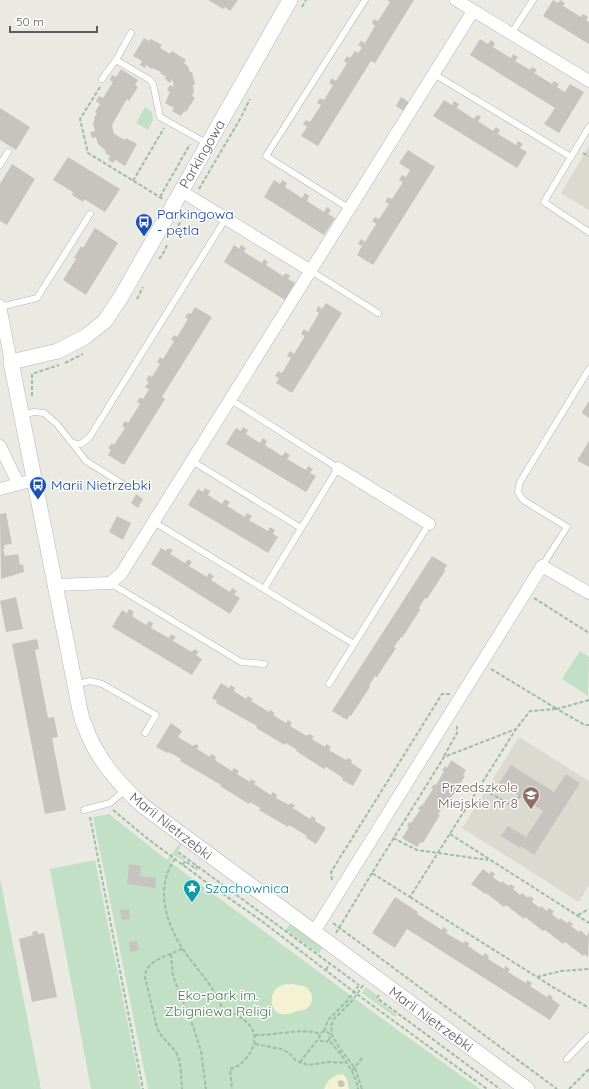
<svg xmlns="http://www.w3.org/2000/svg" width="589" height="1089" viewBox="0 0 589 1089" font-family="Quicksand,sans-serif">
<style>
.education{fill:#dbdad0}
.green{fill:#c1e0c5}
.sand{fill:#f5f1d3}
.building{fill:#c7c4bf}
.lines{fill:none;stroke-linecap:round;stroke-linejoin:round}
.service-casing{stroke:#b2b4b8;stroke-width:7}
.minor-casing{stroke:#b2b4b8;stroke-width:13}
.tertiary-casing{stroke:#b2b4b8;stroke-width:16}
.path{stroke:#9abea8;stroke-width:2;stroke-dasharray:4 2;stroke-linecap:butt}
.service{stroke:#fff;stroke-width:6}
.minor{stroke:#fff;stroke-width:12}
.tertiary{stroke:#fff;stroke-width:15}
.labels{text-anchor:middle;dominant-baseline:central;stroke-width:3;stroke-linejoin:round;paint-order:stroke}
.street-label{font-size:14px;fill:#5a5c61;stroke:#fff}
.transit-label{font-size:14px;fill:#164399;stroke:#fff;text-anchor:start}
.education-label{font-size:14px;fill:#785e54;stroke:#fff;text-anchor:end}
.culture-label{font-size:14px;fill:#0d838f;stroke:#fff;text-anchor:start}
.park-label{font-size:14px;fill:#3d7d48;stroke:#fff}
</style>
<rect width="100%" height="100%" fill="#ebeae2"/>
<path class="education" d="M589,146V210L561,193Z
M519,737L589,781V885L579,902L462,828Z"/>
<path class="green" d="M145,107L152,112L153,120L148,130L136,123Z
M580,651L589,657L588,696L562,679Z
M109,814L167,860L181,842L182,844L177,853L185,859L183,861L174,855L170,862L395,1028L480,1089H148L93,817Z
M95,860L141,1089H91L50,869Z
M0,878L41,1089H0Z
M289,925H293L321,946L322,948L319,954L286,930Z
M366,987L377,995L375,998L397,1015L395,1017L362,993Z"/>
<path class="sand" d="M292,984C297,985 303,985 307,988C314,994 314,1004 306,1009C303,1010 300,1011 297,1011C293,1013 287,1015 282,1014C269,1012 268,992 280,986C284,984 288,984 292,984Z
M343,1074L347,1079L349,1089H324C328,1079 333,1075 343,1074Z"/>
<path class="building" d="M208,0H238L230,11L225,7L223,9Z
M387,0H414L375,63L371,61L318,146L301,136L307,127L303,124L306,120L310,122L321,105L317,103L320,98L324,100L333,85L329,83L332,78L336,81L347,63L344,61L347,56L350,58L355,51L358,53L362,48L358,45L361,41L365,43L375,26L372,23L374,19L378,21L390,2Z
M553,0L558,3L560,0L565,3L563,6L581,17L583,14L588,17L586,20L589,22V44L543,16Z
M144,38L149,41L151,39L162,45L160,48L170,54L172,51L186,60L184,63L188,66L190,72H192L195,84L193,85L194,92L192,96L195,98L186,112L184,111L181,116L172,111L174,108L165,103L170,92L167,90L170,85L174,87L172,79L170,83L165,79L166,77L160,73L161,72L153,68L152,69L146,65L145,68L140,65L142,61L133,56Z
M480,39L488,44L491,40L495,43L493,47L511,58L513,54L518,57L515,61L530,70L532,67L537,70L534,73L552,84L554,81L559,84L557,87L565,92L570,84L584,92L559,133L544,124L555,108L470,55Z
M121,69L138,80L135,85L138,87L129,101L127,99L112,125L114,134L125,140L126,138L137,144L125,166L115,160L113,163L108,160L110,156L105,153L106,151L98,144L96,137L92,138L90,132L95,131L93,124L95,119L94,118L97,113L95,112L100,104L96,101L99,96L103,98L113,82L110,80L112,75L116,77Z
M401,97L410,103L405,112L396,106Z
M444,100L452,105L454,101L459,104L457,108L474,119L477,115L481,117L478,121L493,131L496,127L500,130L498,134L516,145L518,141L523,144L520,148L527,152L517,168L433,116Z
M0,108L30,127L16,150L0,140Z
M408,150L435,167L373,265L357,255L362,246L358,244L361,239L365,242L376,224L372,221L375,217L379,219L389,204L385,202L388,197L392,199L403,182L399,180L402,175L406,177L410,170L399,163Z
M68,157L120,189L105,212L84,199L83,202L72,195L73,192L53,180Z
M12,164L35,179L7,225L0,221V184Z
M274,180L280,184L282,180L287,183L285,187L302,198L305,193L309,196L307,201L324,212L327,207L331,210L328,214L335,218L324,235L264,197Z
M95,228L118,243L86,295L63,280L76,259L74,258L81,246L83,248Z
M234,245L239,249L241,245L246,248L244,252L262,263L264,259L268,262L266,265L283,276L286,273L290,276L288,279L295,283L285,300L224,262Z
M326,303L342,313L292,393L276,383L279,378L275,376L278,371L282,373L291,358L287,356L290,351L294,354L305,336L301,334L304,329L308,332L319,313L316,311L318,306L322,309Z
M195,307L212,317L162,397L165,399L124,465L108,455L111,450L108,448L112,443L114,445L125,428L122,426L125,421L128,423L140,404L137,402L140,397L143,399L149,389L145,387L149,382L146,380L149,375L152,377L160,364L157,362L160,357L163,359L174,341L171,339L174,335L177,337L188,319L185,317L188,313L191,314Z
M589,401V418L583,414L582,412Z
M243,427L248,430L246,434L260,443L263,438L267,441L265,445L282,456L285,452L290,455L287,459L306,470L308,466L313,469L310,473L316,476L306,492L226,444L236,428L241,431Z
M589,441V467L578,461V459Z
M205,488L210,491L208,495L222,504L225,499L230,502L227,506L245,517L247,513L252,516L249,520L268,531L270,527L275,530L273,534L278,537L268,553L188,505L198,489L203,492Z
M136,494L143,499L138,508L131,503Z
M6,513L12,544L4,545L5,548L3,549L5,556L18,554L20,565L23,564L24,572L1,579L0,514Z
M117,516L131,523L123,540L109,532Z
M161,548L166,551L168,548L173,550L170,554L185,563L188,559L192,562L189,566L207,577L209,573L214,576L211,580L230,592L232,588L237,591L234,594L240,598L230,614L151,564Z
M432,556L447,565L444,570L445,571L427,599L425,598L419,608L420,610L402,638L401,637L394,647L396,648L377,677L375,676L369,686L370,687L351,716L350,715L347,720L332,711Z
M16,597L23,629L6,632L0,601Z
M129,609L134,612L132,616L146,625L149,621L153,623L151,628L169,638L171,634L176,637L173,641L192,652L194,649L199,652L196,655L202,659L192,675L112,627L122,610L127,613Z
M37,639L39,649L35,650L48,718L54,717L58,737L52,738L66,810L45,814L12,644Z
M221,683L229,688L231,685L235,688L234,691L246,699L248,696L253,699L251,701L269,712L270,710L275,713L273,715L286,723L288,720L292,723L290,726L307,736L309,734L314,736L312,739L325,747L326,744L331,747L329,750L346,760L348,758L352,760L351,763L362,770L353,786L342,780L343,778L326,767L324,769L296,751L297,750L286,743L285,745L256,728L257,726L216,703L217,701L212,698Z
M171,723L182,731L178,737L193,746L195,744L199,746L197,749L210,757L212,754L216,757L215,760L232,771L234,768L239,771L237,774L250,782L251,779L256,782L254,784L271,795L273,792L277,795L276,798L289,805L290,803L295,805L293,808L310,819L312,816L316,819L315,821L326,828L316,844L306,838L307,836L289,825L288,827L259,810L260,808L250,802L249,804L220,786L221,785L180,761L181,759L176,756L168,752L167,753L156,747Z
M451,760L466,770L463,775L465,776L447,805L445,804L438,814L440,815L423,843L421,842L417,847L402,838L409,827L407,826L409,822L411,823L420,810L418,809L421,805L422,806L433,789L431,788L434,784L436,785L444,771L442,770L445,766L447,768Z
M511,765L554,792L566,774L580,783L534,855L521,846L520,848L501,836L508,826L526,837L543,811L499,783Z
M129,864L141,866L140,876L156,878L155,888L127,884Z
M483,869L489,874L491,871L495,874L493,877L501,883L502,881L509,886L510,884L515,887L513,889L520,895L522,893L528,898L530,896L534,899L532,902L540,908L541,906L547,911L549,908L554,911L552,914L559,920L560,918L567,923L569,921L573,924L571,926L579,932L580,930L587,936L589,932L588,957L584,954L583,956L565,942L563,944L545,930L543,931L525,917L524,919L506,905L504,907L486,893L485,894L471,884Z
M395,897L418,912L417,914L433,924L442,930L443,927L448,930L446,933L463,943L465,941L469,943L468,946L483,956L485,953L489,956L488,959L504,969L505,966L510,969L508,972L526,983L527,980L532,983L530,986L547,997L549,994L553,997L552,999L560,1005L550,1020L407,929L395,948L372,933Z
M129,909L130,919L122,920L120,910Z
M37,931L38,934L44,933L57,997L32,1002L19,939L33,935L32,932Z
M137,941L139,950L130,952L129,942Z
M342,1080L345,1083L344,1086L342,1087H339L338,1084V1081Z"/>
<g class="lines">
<g class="service-casing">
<path id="service" d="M511,34L533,0
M116,60L150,80L153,84L160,117L208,144
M434,74L571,157
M102,79L116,60L131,33
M589,127L544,202L589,232
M0,165L8,152
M350,209L266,156L365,0
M311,271L378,313
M0,307L37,298L90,214
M231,400L338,468L264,589
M21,415L34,412L44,413L57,424L86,461L126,486
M72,443L81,444L89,438L226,218
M192,461L301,528
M154,522L354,644
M542,566L567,527L523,500L518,492L520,482L589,369
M110,583L241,662L264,664
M329,684L429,524
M75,685L90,681L102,684L156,715L145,733
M84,810L110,803L125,790
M567,1059L589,1036"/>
</g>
<g class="minor-casing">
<path id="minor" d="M456,0L589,81
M181,191L311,271
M0,306L11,362
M0,446L18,483
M338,468L429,524
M0,489L34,480
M55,585L110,583L121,574L473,11
M314,932L542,566L589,593"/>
</g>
<g class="tertiary-casing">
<path id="tertiary" d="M290,0L121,297L105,321L85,337L58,351L11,362L75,685C78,698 79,712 84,724C96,758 117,782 143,806L527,1089"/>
</g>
<path class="path" d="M302,7L306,0
M100,87L80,119L88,153L163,199
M583,153L589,156
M133,181L164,128
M199,189L240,119L250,99
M160,197L190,144
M175,231L188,209
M159,259L164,252L167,245
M137,299L143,287
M65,363L83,354
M32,396V374L59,365
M534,598L589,633
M491,669L557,709L530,711L516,729L410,897L372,873L444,757L516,729
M589,700L557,709L585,725H589
M444,756L457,733V726
M480,786L486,791L513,806L520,796
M113,810L148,839L206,882L263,922L354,992L487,1089
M90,817L143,1089
M450,834L589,923
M393,838L417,850L488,860
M178,852L359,985
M175,859C152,890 169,932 190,959C202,975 215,988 222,1008C244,1017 266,1031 248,1056C243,1062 238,1068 230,1069L232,1089
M183,865L185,861L196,869L197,866
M332,880L331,872L442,694H450
M410,897L556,989L589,1008
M578,915L589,909
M333,923L557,1089
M336,933L372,873
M182,949C170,955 145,960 145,977L157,1028C161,1037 169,1043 175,1051C182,1061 181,1078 182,1089
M171,954L173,976L194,1029L201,1051L206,1089
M326,970L330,963
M537,977L561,971L589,969
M379,995L377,998L500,1089
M324,1031L328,1020L347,1001L360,984
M255,1035C275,1036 302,1027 320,1034
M329,1040L326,1042L321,1041L319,1038L321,1033L324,1031L329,1033L330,1037L329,1040C341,1055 355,1070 358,1089
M255,1044L281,1049L289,1053L296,1061L308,1065L329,1062L347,1063
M300,1062L319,1038
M352,1070L357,1065L363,1056
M362,1089L355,1068L340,1049L332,1035L331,1026L334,1019L351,1002L364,984
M569,1089L589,1069"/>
<use href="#service" class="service"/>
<use href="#minor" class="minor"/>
<use href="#tertiary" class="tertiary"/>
</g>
<defs>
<g id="bus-pin" transform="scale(0.9)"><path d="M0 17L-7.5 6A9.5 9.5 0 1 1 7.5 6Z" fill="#1a4fb4" stroke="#fff"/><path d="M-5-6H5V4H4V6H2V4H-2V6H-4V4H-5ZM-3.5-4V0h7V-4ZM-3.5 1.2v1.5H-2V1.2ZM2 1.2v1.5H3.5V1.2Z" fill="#fff"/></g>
<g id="school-pin" transform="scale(0.9)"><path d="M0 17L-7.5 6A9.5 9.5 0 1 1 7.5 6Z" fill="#8d6e63" stroke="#fff"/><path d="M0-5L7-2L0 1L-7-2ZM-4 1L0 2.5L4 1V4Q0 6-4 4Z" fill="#fff"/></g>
<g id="sight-pin" transform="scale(0.9)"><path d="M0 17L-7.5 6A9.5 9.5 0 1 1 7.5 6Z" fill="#0f9aa8" stroke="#fff"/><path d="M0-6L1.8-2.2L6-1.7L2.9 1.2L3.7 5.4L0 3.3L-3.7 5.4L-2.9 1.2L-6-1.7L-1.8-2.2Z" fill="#fff"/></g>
</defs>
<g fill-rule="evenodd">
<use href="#bus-pin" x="144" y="222"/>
<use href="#bus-pin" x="38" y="485"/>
<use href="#school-pin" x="531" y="795"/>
<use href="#sight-pin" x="192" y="888"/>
</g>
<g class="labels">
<g class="street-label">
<text transform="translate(202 154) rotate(-60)">Parkingowa</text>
<text transform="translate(171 826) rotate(38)">Marii Nietrzebki</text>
<text transform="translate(431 1019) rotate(36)">Marii Nietrzebki</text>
</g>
<g class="transit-label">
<text x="157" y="214">Parkingowa<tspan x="157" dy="16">- pętla</tspan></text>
<text x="51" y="485">Marii Nietrzebki</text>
</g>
<g class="education-label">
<text x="518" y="787">Przedszkole<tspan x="518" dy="16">Miejskie nr 8</tspan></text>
</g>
<g class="culture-label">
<text x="205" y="888">Szachownica</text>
</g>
<g class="park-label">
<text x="218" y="995">Eko-park im.<tspan x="218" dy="16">Zbigniewa Religi</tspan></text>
</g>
</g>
<path d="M10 26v6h87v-6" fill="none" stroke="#5a5c61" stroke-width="2"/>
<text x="16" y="26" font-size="12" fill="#5a5c61" stroke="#ffffff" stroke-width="3" paint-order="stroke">50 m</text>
</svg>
